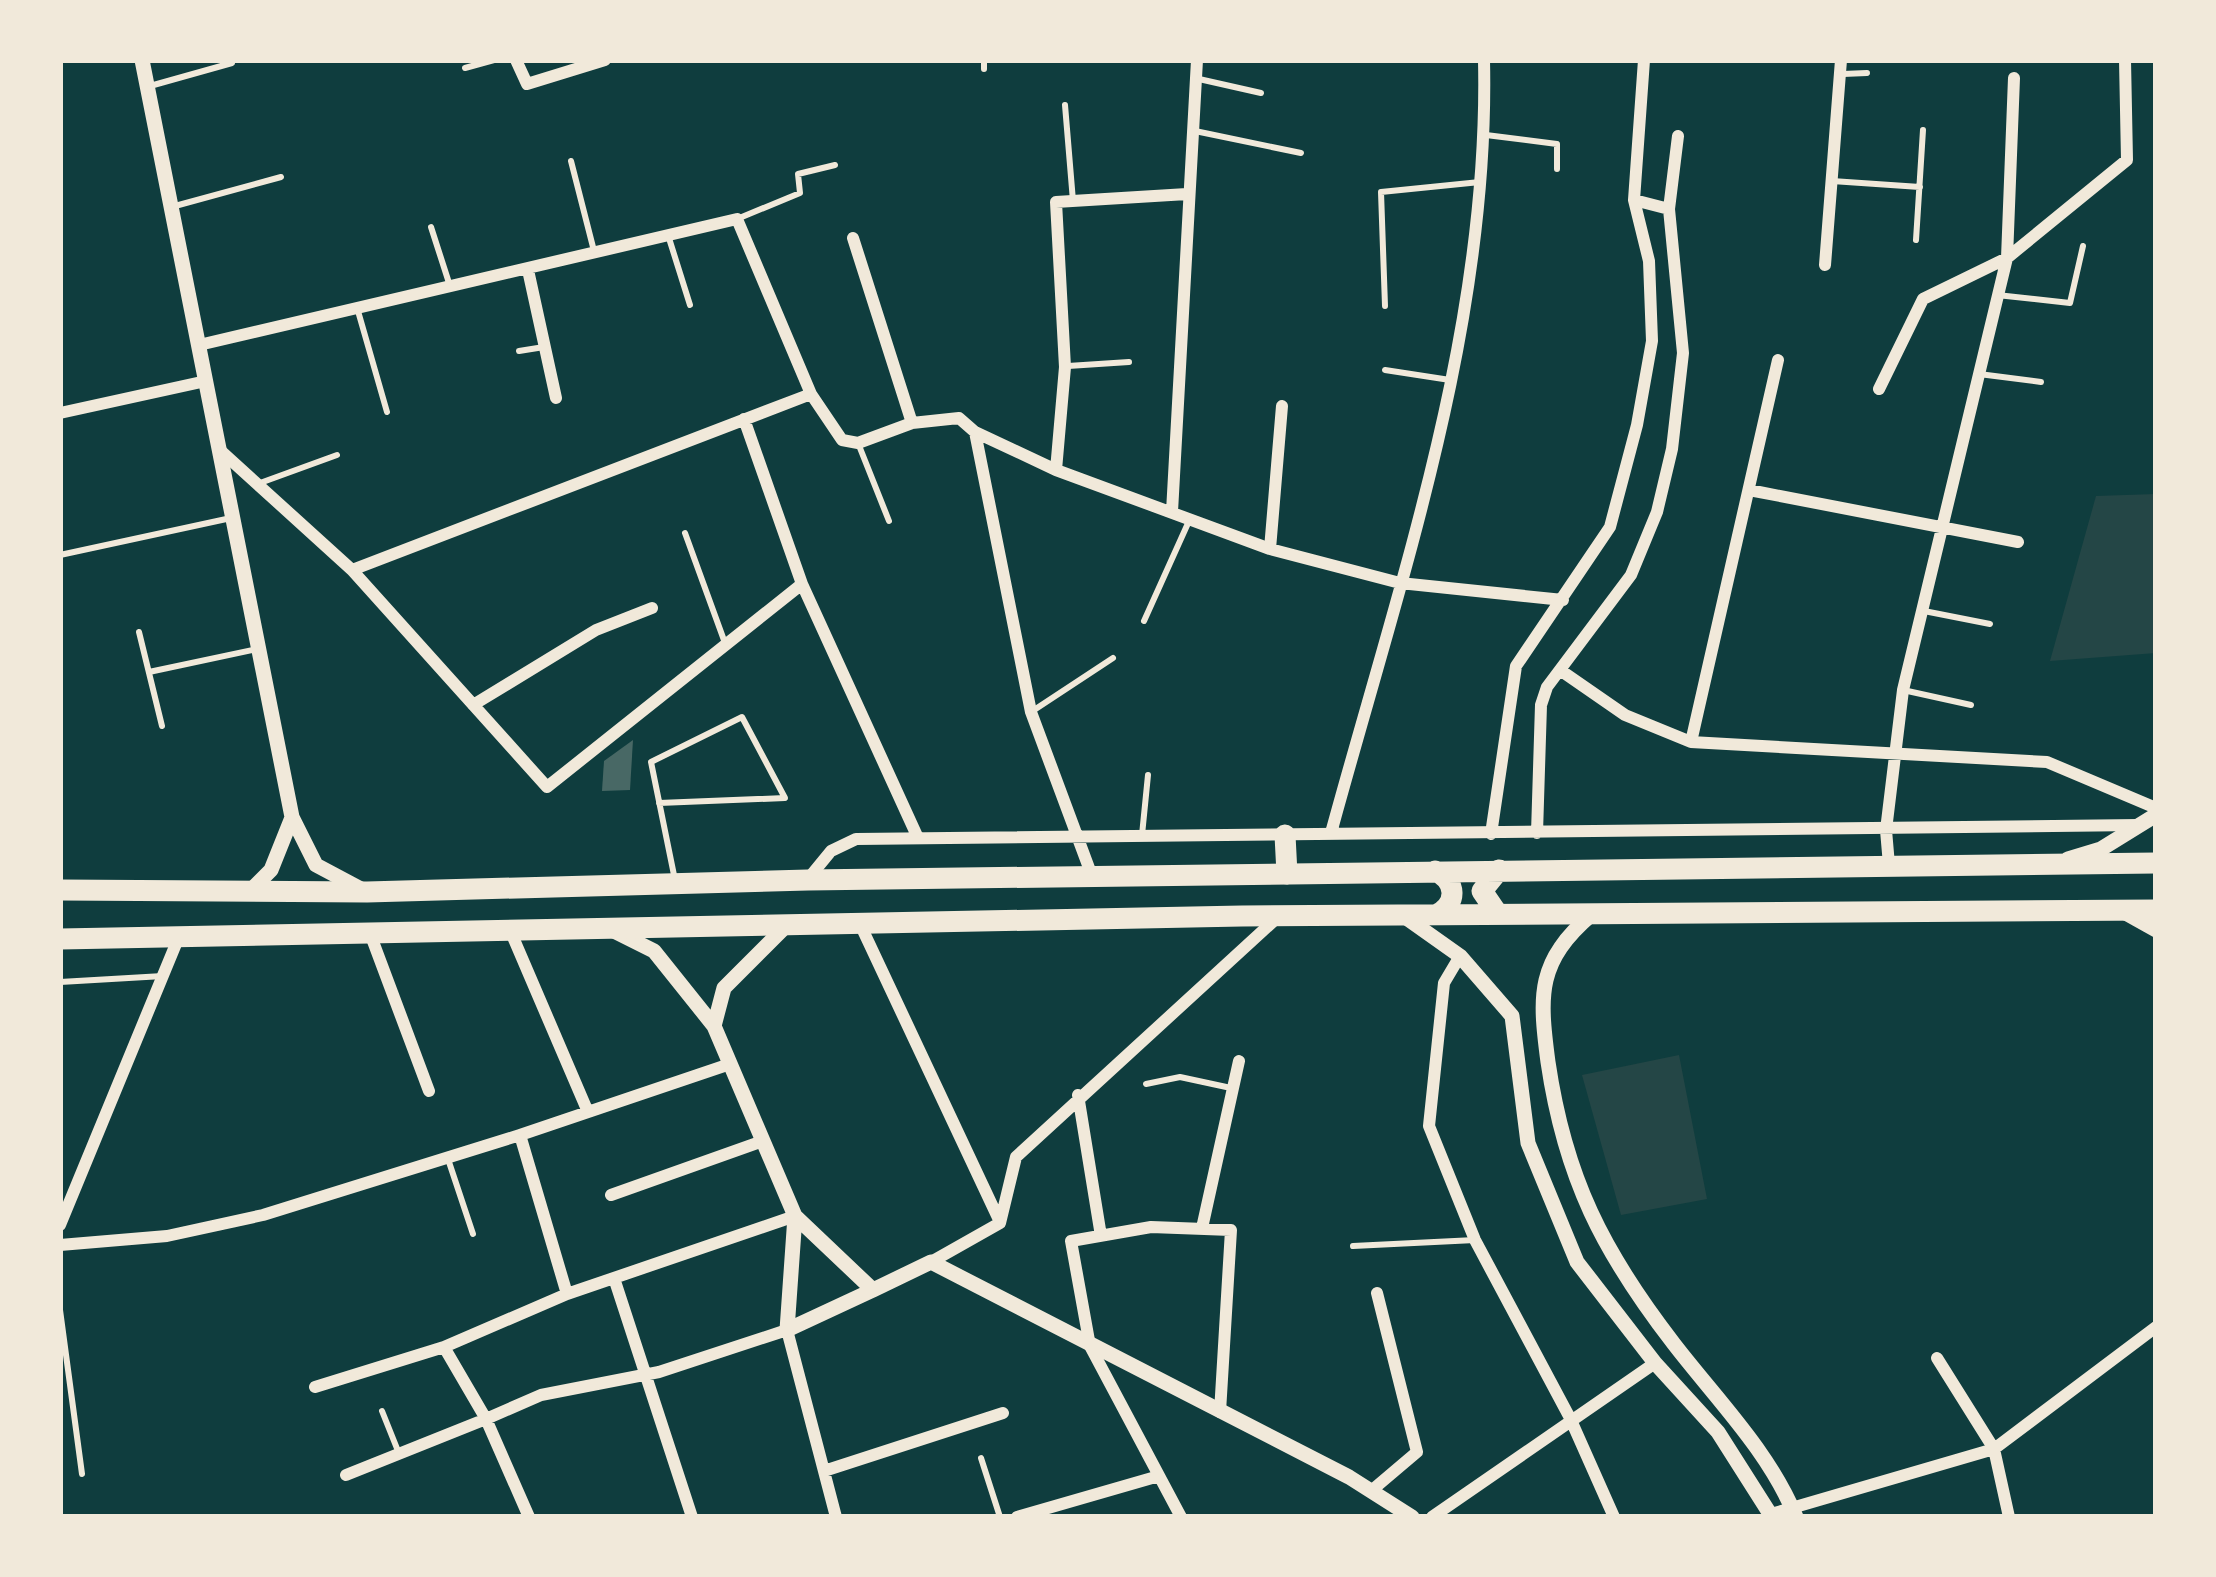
<svg xmlns="http://www.w3.org/2000/svg" width="2216" height="1577" viewBox="0 0 2216 1577" font-family="'IBM Plex Serif',serif">
<style>
.green{fill:#244646}
.building{fill:#486865}
.lines{fill:none;stroke-linecap:round;stroke-linejoin:round}
.service{stroke:#f1e9da;stroke-width:6}
.minor{stroke:#f1e9da;stroke-width:12}
.tertiary{stroke:#f1e9da;stroke-width:15}
.primary{stroke:#f1e9da;stroke-width:21}
.trunk{stroke:#f1e9da;stroke-width:21}
</style>
<rect width="100%" height="100%" fill="#0f3d3e"/>
<path class="green" d="M2156,494V653L2050,661L2096,496Z
M1679,1055L1707,1199L1621,1215L1582,1075Z"/>
<path class="building" d="M633,740L630,790L602,791L604,761Z"/>
<g class="lines">
<path class="service" d="M984,60V69
M465,68L494,60
M1843,74L1867,73
M1199,79L1261,93
M150,86L232,63
M1065,105L1073,201
M1195,131L1301,153
M1486,135L1557,144V169
M571,161L594,251
M1832,181L1920,187
M175,206L281,177
M737,219L800,193L798,174L835,165
M431,227L450,286
M668,235L690,305
M1916,240L1923,130
M1997,295L2070,303L2083,246
M1385,306L1381,192L1480,182
M358,311L387,412
M519,351L544,347
M1068,366L1129,362
M1385,370L1450,380
M1979,374L2041,382
M858,443L889,521
M260,483L337,455
M685,533L725,643
M60,555L231,518
M1924,611L1990,624
M1144,621L1189,521
M139,632L162,726
M149,672L257,649
M1903,690L1971,705
M1031,712L1113,658
M659,803L785,798L742,717L651,762L675,880
M1142,835L1148,775
M60,982L163,976
M1146,1084L1180,1077L1231,1088
M448,1159L473,1234
M1353,1246L1475,1240
M60,1310L82,1474
M382,1411L398,1451
M981,1458L1000,1517"/>
<path class="minor" d="M516,60L527,84L605,60
M1634,200L1669,209
M853,238L912,423
M1825,265L1841,60
M528,270L556,398
M199,345L737,219L811,394L842,440L858,443L912,423L959,418L975,432L1056,470L1270,549L1400,583L1563,600
M1879,389L1923,299L2007,258L2127,160L2125,60
M60,413L206,381
M744,419L802,584
M975,432L1031,712L1092,876
M222,452L352,570L547,787L802,584L918,838
M1056,470L1065,367L1056,202L1187,194
M1749,490L2018,542
M1172,512L1197,60
M1270,549L1282,406
M352,570L811,394
M1560,670L1625,715L1691,742L2047,762L2156,808
M473,705L596,630L652,608
M1691,742L1778,360
M1331,833C1400,580 1490,325 1484,60
M1537,833L1541,705L1547,687L1631,575L1657,512L1672,449L1683,353L1669,209L1678,136
M1491,834L1516,666L1610,527L1637,425L1652,341L1649,261L1634,200L1644,60
M1889,865L1886,830L1903,690L2007,258L2014,78
M808,879L831,851L856,839L2139,825
M860,924L1000,1222
M510,930L588,1112
M371,936L429,1091
M1460,956L1444,983L1429,1126L1475,1240L1570,1418L1614,1517
M1078,1095L1101,1236
M611,1195L763,1141
M1000,1223L1016,1157L1279,916
M60,1225L178,939
M1202,1228L1239,1061
M60,1245L167,1236L263,1215L520,1135
M931,1262L1000,1223
M614,1278L692,1517
M567,1294L520,1135L730,1064
M1937,1358L1994,1449L2009,1517
M315,1387L444,1347L567,1294L795,1216
M824,1471L1003,1413
M346,1475L486,1419L444,1347
M1371,1491L1417,1452L1377,1293
M1771,1514L1994,1449L2156,1327
M529,1517L486,1419L541,1395L659,1372L787,1330L836,1517
M1017,1517L1159,1476
M1181,1517L1090,1346L1071,1241L1151,1227L1231,1230L1220,1412
M1432,1517L1655,1363"/>
<path class="tertiary" d="M142,60L292,817L316,865L363,890
M2068,859L2101,849L2156,815
M250,891L271,870L291,820
M2122,911L2156,930
M1592,914C1537,961 1539,994 1548,1062C1565,1178 1603,1252 1674,1344C1718,1401 1768,1450 1796,1517
M1405,917L1460,956L1512,1016L1528,1143L1577,1262L1655,1363L1718,1432L1772,1517
M612,930L654,951L714,1026L795,1216L873,1290L931,1262L1349,1477L1412,1517
M714,1026L724,988L787,925
M795,1216L787,1330L873,1290"/>
<path class="primary" d="M1285,835L1287,874"/>
<path class="trunk" d="M1435,871C1457,881 1458,904 1436,915
M60,890L367,892L808,880L2156,863
M1497,913L1482,891L1499,870
M60,939L1242,916L2156,910"/>
</g>
<rect width="2216" height="1577" fill="none" stroke="#f1e9da" stroke-width="126"/>
</svg>
